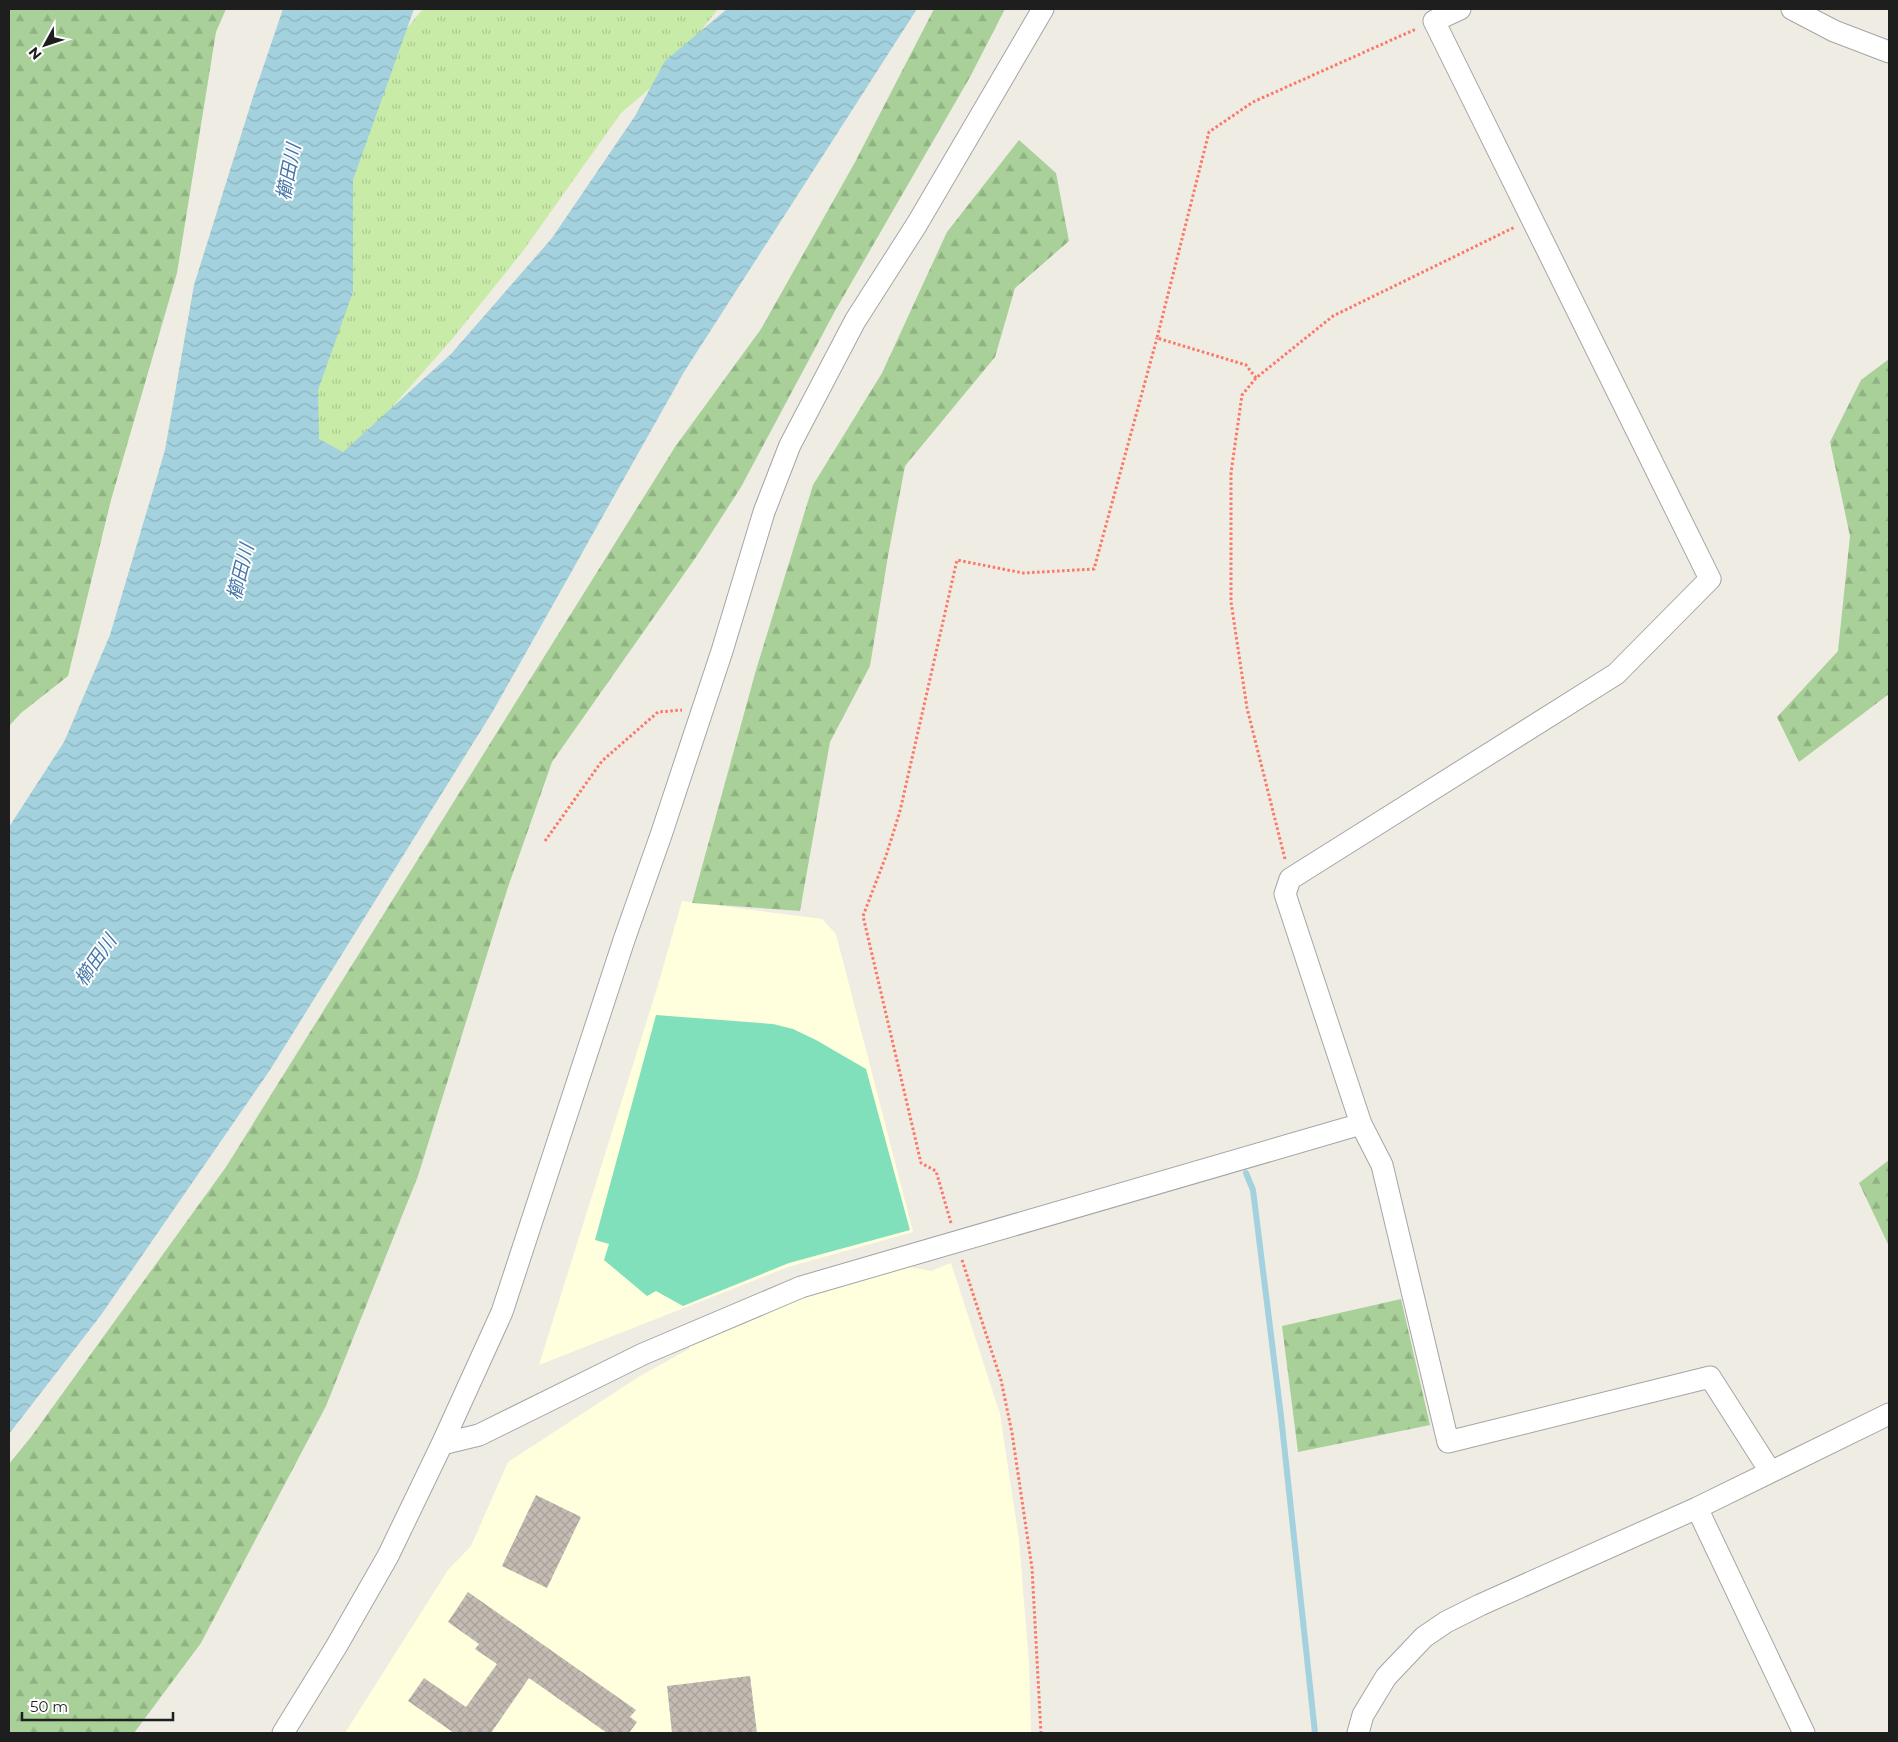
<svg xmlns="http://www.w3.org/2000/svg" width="1898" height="1742" font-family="Montserrat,'Noto Sans JP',sans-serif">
<defs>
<pattern id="grass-tufts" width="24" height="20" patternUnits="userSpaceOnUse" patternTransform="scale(1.25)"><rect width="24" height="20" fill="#c9eba8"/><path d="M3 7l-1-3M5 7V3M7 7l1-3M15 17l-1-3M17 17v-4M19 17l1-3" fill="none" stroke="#acc990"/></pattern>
<pattern id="forest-firs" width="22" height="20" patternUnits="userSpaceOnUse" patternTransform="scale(1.25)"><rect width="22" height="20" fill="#a8d098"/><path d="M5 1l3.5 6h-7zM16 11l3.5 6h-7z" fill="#90b283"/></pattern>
<pattern id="water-waves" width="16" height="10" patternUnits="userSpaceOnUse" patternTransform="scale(1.25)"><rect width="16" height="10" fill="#a3d1de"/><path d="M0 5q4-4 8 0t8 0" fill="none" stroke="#8cb3be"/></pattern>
<pattern id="building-cross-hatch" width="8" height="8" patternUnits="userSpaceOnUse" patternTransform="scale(1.25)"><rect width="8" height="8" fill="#c4bbb3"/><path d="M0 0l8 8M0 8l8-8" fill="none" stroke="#a8a09a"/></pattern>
</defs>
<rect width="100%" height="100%" fill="#efece4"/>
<path fill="#ffd" d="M 682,901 L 822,919 L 836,934 L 913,1232 L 788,1267 L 539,1365 L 658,985 Z
M 951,1263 L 1000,1414 L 1019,1540 L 1029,1663 L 1031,1733 L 345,1733 L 448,1570 L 471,1546 L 508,1462 L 640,1376 L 689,1349 L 692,1342 L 797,1299 L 910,1267 L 931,1271 Z"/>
<path fill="url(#grass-tufts)" d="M 423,9 L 718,9 L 667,74 L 621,113 L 523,251 L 453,338 L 329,479 L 273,399 L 390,48 Z"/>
<path fill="url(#forest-firs)" d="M 9,9 L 226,9 L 216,32 L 177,273 L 111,500 L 68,676 L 21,713 L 9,726 Z
M 934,9 L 1005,9 L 970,77 L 835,311 L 741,487 L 696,557 L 552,762 L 508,887 L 418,1176 L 326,1406 L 201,1643 L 134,1733 L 9,1733 L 9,1464 L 31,1437 L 226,1167 L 675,447 L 761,329 L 854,164 Z
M 1019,140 L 1056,173 L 1069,241 L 1015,288 L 995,357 L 905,466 L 888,556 L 870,666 L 830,742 L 800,911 L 692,903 L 756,670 L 813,485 L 882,373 L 947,232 Z
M 1889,359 L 1889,694 L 1799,762 L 1777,717 L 1838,651 L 1850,536 L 1830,442 L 1861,380 Z
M 1889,1160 L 1889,1246 L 1859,1183 Z
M 1401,1299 L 1430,1425 L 1298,1452 L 1282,1326 Z"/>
<path fill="#80e0bb" d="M 656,1015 L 773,1024 L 793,1029 L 816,1040 L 866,1069 L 910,1230 L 789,1263 L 683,1306 L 656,1291 L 647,1296 L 604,1260 L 609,1244 L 595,1240 Z"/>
<path fill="url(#water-waves)" d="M 283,9 L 414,9 L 353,180 L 353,292 L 318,390 L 319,439 L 343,452 L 451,354 L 552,238 L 635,116 L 665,61 L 727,9 L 917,9 L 684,372 L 493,711 L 270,1070 L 101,1315 L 9,1434 L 9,827 L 64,742 L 110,635 L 165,450 L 194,285 L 253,97 Z"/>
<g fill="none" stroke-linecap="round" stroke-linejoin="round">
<path stroke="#a3d1de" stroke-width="6" d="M 1246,1173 L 1253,1190 L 1281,1416 L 1315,1733"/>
</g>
<path fill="url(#building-cross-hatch)" d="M 536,1495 L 581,1517 L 547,1588 L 502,1566 Z
M 468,1592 L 636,1710 L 630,1717 L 637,1722 L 629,1733 L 607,1733 L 529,1678 L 491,1733 L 454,1733 L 408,1701 L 424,1678 L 466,1707 L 497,1664 L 475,1649 L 479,1644 L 448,1622 Z
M 750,1676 L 757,1733 L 672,1733 L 667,1686 Z"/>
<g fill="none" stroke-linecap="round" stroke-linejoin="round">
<defs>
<path id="minor" d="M 1460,9 L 1434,21 L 1710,579 L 1616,674 L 1290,879 L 1285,894 L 1361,1124 L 1382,1165 L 1448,1442 L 1710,1377 L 1770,1471
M 1792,9 L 1834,31 L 1889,52
M 442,1444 L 479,1435 L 643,1354 L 801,1287 L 1361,1124
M 1697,1508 L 1804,1733
M 283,1733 L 336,1647 L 388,1556 L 442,1444 L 502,1312 L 624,940 L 661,835 L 722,651 L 764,512 L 790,445 L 855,321 L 917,224 L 1043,9
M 1358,1733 L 1363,1715 L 1386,1677 L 1424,1637 L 1446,1622 L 1480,1605 L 1697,1508 L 1889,1414"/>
</defs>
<use href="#minor" stroke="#a5a5a5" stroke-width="23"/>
<path stroke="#fd7767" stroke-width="3" stroke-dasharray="2.5 2.5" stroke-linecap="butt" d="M 1256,378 L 1246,365 L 1157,338 L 1209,132 L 1253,102 L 1416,29
M 545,841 L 602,761 L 658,712 L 682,710
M 1285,859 L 1247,708 L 1231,602 L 1231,473 L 1242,395 L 1256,378 L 1333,316 L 1515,227
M 951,1223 L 936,1171 L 921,1163 L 863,916 L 886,856 L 900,811 L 957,560 L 1023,573 L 1094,569 L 1157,338
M 962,1260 L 1001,1380 L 1012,1433 L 1032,1568 L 1041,1733"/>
<use href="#minor" stroke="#fff" stroke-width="21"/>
</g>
<g text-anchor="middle" stroke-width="4" stroke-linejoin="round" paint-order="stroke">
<g font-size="19" font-style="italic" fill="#4577a8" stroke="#fff">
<text transform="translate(288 172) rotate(-79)" y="7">櫛田川</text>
<text transform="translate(240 572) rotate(-76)" y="7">櫛田川</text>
<text transform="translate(95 960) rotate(-55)" y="7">櫛田川</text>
</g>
</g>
<rect width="1898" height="1742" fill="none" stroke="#1e1e1e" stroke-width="20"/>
<g transform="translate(45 45) rotate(230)" stroke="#ffffff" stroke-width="4" paint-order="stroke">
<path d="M0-4L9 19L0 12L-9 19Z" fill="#1e1e1e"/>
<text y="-8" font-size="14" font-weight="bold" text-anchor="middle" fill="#1e1e1e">N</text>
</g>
<path d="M22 1712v8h151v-8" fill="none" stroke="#1e1e1e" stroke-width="2.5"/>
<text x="30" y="1712" font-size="15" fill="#1e1e1e" stroke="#ffffff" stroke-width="4" paint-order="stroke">50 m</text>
</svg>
